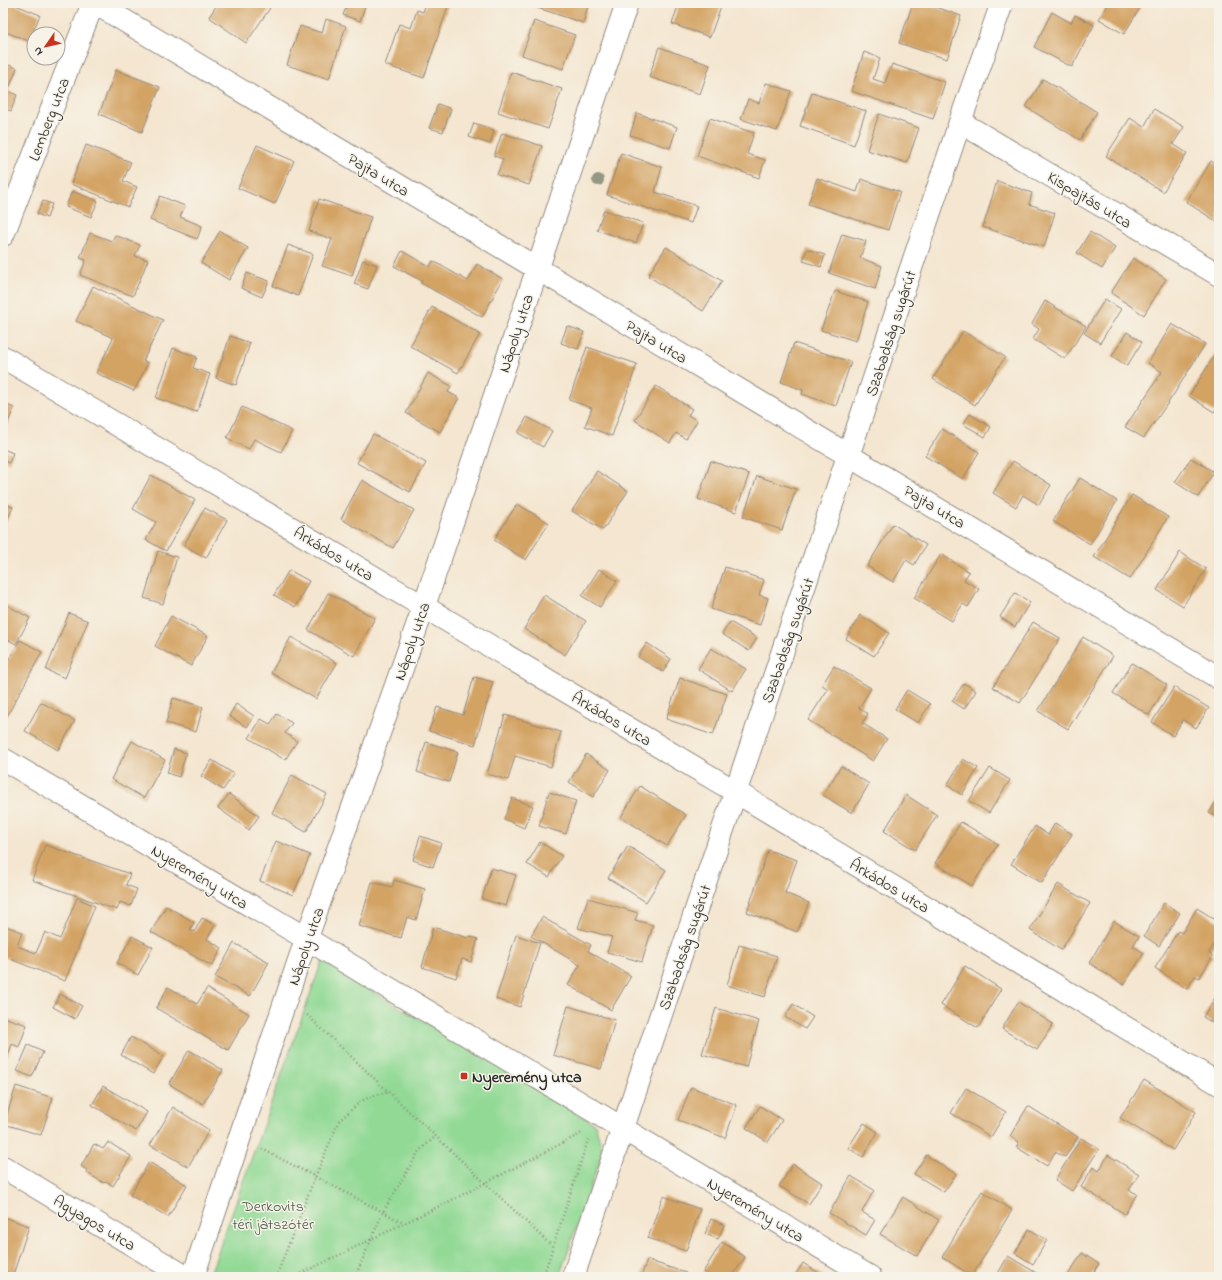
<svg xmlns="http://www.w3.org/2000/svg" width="1222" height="1280" font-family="'Indie Flower',sans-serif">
<rect width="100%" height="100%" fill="#f7f3e8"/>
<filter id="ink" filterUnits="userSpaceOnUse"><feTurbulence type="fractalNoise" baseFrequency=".025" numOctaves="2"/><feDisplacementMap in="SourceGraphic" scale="8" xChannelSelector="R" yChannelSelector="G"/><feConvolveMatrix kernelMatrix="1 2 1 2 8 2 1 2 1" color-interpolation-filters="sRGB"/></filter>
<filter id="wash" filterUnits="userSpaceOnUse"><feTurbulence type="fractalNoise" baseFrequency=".012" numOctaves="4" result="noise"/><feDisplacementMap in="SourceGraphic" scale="16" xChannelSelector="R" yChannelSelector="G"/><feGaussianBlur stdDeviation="0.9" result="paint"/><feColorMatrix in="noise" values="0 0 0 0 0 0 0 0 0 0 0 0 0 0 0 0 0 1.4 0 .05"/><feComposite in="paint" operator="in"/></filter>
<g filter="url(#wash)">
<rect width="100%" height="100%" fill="#f4e6d0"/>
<path fill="#91d994" stroke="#5e8260" d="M 322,961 L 595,1124 L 603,1151 L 559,1277 L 209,1277 Z"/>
<g id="blocks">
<path fill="#d3a364" d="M 3,3 L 11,3 L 40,15 L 29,41 L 3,31 Z
M 218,3 L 262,3 L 270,8 L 246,43 L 209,17 Z
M 348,3 L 366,3 L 360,21 L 343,15 Z
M 426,3 L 449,3 L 424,78 L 385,65 L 399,24 L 411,28 L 417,10 L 423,12 Z
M 533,3 L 589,3 L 583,23 L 532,6 Z
M 679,3 L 722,3 L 710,37 L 672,24 Z
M 913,3 L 924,3 L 961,16 L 947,59 L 899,43 Z
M 1109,3 L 1143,3 L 1124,34 L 1099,19 Z
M 1052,12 L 1071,23 L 1075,15 L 1094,25 L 1072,67 L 1034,47 Z
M 326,19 L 346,26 L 329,79 L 287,65 L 300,26 L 322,33 Z
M 534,21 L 575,35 L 563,69 L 522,55 Z
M 659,47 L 710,65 L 700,94 L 649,77 Z
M 864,52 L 880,58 L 873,79 L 885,83 L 892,64 L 945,82 L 933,119 L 851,91 Z
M 3,63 L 17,68 L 8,91 L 17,95 L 11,111 L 3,108 Z
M 116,70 L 160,87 L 142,132 L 99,114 Z
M 511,72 L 562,89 L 548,129 L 498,112 Z
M 1043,79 L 1097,112 L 1080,140 L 1026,107 Z
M 766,83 L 791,91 L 777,131 L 741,119 L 748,99 L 759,103 Z
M 812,93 L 866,111 L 854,145 L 800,126 Z
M 438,104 L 451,109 L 443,132 L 429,128 Z
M 1154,109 L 1184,127 L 1173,144 L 1187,153 L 1163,192 L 1106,156 L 1130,118 L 1144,127 Z
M 637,113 L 677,127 L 670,148 L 630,135 Z
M 879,114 L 919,128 L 907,163 L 867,150 Z
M 710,118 L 754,133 L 747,154 L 765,160 L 759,178 L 697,156 Z
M 474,123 L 494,130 L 490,144 L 469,137 Z
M 502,133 L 542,146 L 529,185 L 497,175 L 503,159 L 494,156 Z
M 86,145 L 131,162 L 123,181 L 137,187 L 128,207 L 71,184 Z
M 257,145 L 294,161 L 275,204 L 238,188 Z
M 621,153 L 662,167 L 655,192 L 697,206 L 691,223 L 607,195 Z
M 1211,161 L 1219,166 L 1219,223 L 1186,202 Z
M 817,178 L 857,192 L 861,179 L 900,192 L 888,230 L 808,204 Z
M 997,181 L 1032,193 L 1029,204 L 1055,213 L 1044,247 L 983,227 Z
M 72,191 L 98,201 L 91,217 L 66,207 Z
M 160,196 L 185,206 L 180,217 L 202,226 L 197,239 L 150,220 Z
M 319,199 L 371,217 L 352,276 L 322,266 L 332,239 L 309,231 Z
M 43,201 L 52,204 L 47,218 L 37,214 Z
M 604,210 L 643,223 L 636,243 L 597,230 Z
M 220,231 L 248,248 L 229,280 L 201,263 Z
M 1090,232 L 1115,248 L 1102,269 L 1077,253 Z
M 90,233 L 112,241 L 115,235 L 140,245 L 135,256 L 148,260 L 133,296 L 80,275 L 86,260 L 80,258 Z
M 842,234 L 866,241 L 860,258 L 882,266 L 875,289 L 829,273 Z
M 288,245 L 313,254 L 298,296 L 273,286 Z
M 666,247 L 722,281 L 703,311 L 648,276 Z
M 807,249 L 825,255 L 821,267 L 803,261 Z
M 402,251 L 430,267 L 433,261 L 468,281 L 477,264 L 503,279 L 482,317 L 421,283 L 422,281 L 394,266 Z
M 1133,258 L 1166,279 L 1144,315 L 1111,293 Z
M 363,260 L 377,265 L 368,289 L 354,284 Z
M 247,273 L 269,281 L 262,297 L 241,288 Z
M 93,286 L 163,320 L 143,361 L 148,363 L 134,391 L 96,373 L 113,338 L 76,321 Z
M 835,291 L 868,302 L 856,341 L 821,330 Z
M 1105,299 L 1121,309 L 1100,343 L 1084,333 Z
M 1045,301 L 1086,326 L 1065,359 L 1033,339 L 1039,329 L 1032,324 Z
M 432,307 L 480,334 L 458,373 L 410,346 Z
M 1172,324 L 1205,344 L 1174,394 L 1144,438 L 1125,427 L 1162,372 L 1148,363 Z
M 567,326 L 584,332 L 578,349 L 561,343 Z
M 963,331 L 1005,357 L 975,405 L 933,379 Z
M 1127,332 L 1142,342 L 1127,366 L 1112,356 Z
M 230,336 L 250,343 L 236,385 L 216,378 Z
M 794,343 L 851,362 L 836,406 L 802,394 L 803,390 L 781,382 Z
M 587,347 L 637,364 L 612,436 L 585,426 L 592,408 L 569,400 Z
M 173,348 L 197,357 L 193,368 L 210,374 L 197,412 L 156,398 Z
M 1219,348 L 1219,405 L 1214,412 L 1189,396 Z
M 428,373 L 451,386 L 448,392 L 459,398 L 440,432 L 406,413 Z
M 656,386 L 692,409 L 688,415 L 697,421 L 686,439 L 676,433 L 670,443 L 635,420 Z
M 3,403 L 14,408 L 3,435 Z
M 242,407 L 292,431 L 281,452 L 254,439 L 249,449 L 227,438 Z
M 970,414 L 991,427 L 985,437 L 963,424 Z
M 527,417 L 552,431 L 543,447 L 518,433 Z
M 942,429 L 979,452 L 963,479 L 925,456 Z
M 373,434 L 426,463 L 410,492 L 357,463 Z
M 3,449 L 13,453 L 9,463 L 3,460 Z
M 1191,458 L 1214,472 L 1198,497 L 1175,482 Z
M 711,461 L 749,474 L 736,512 L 698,499 Z
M 1013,461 L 1051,485 L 1039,505 L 1023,495 L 1016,507 L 993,493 Z
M 597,471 L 628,491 L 603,530 L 572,511 Z
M 151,475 L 195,500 L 166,551 L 146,540 L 156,522 L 133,509 Z
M 757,476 L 796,489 L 782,530 L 743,517 Z
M 1080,478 L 1117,501 L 1090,544 L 1053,521 Z
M 362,480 L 414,510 L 393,548 L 341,519 Z
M 1132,495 L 1168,517 L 1130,579 L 1094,557 Z
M 3,503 L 13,507 L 3,530 Z
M 517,504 L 549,523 L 526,560 L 494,540 Z
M 205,508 L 227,520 L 206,558 L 184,545 Z
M 893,524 L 926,545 L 914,565 L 906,560 L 893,582 L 867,566 Z
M 158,551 L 177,557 L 163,604 L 144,598 Z
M 1180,552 L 1206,569 L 1183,606 L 1157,590 Z
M 941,554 L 969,572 L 964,580 L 979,589 L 968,607 L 963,604 L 952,621 L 914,598 Z
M 725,567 L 764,580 L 759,595 L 768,598 L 760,625 L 711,609 Z
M 599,569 L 617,581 L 600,607 L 582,596 Z
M 289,570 L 309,581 L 295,607 L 274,595 Z
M 328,593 L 375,618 L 354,656 L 308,630 Z
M 1015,593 L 1030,602 L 1015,627 L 1000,617 Z
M 544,595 L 586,621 L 565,655 L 524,629 Z
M 3,603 L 30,618 L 16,644 L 3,637 Z
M 69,613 L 88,621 L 65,678 L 46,670 Z
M 860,615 L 889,633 L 874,656 L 846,639 Z
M 171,616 L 208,636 L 191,666 L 155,646 Z
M 730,622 L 757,638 L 749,651 L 722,634 Z
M 1033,622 L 1060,638 L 1020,703 L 993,687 Z
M 291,637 L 337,663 L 316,699 L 271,673 Z
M 1083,637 L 1113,656 L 1068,729 L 1038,711 Z
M 20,640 L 42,652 L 6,718 L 3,716 L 3,669 Z
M 647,643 L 671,659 L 663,672 L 638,657 Z
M 711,648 L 746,669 L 732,691 L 698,669 Z
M 1132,663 L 1167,685 L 1149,715 L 1113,693 Z
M 834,666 L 871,688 L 859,708 L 868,714 L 862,723 L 887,739 L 873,761 L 808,720 L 828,689 L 822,685 Z
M 474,677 L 493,682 L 475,745 L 429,731 L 437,707 L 463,715 Z
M 680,678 L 727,694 L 713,735 L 666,719 Z
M 964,683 L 976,691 L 964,709 L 952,701 Z
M 1174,687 L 1209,708 L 1196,728 L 1183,720 L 1173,736 L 1152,722 Z
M 907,690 L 930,704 L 918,723 L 895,709 Z
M 173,698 L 203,707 L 196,732 L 166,723 Z
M 41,702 L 75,721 L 58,750 L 25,731 Z
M 236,704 L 254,716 L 247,727 L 229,716 Z
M 277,714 L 292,723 L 285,733 L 297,741 L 285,760 L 249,738 L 261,719 L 270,724 Z
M 505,715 L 561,732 L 551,767 L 515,756 L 508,780 L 487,774 Z
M 132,741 L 165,760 L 144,798 L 111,779 Z
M 426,742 L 458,752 L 449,782 L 417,772 Z
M 174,749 L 186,753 L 179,777 L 167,773 Z
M 586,754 L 610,770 L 593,797 L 569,782 Z
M 963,759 L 978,768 L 962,795 L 947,785 Z
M 212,760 L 234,774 L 223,790 L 201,776 Z
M 841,766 L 869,784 L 852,813 L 823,795 Z
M 990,768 L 1010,780 L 989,813 L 969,801 Z
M 292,775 L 327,794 L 306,832 L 272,813 Z
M 640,786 L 686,815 L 667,846 L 621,817 Z
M 549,792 L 576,801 L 566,834 L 539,826 Z
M 229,794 L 259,816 L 249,830 L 218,808 Z
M 906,795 L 937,815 L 915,850 L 884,831 Z
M 1219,797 L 1219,819 L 1209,813 Z
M 512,798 L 533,806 L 524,828 L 504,819 Z
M 961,822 L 998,844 L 972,886 L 935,863 Z
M 1055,823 L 1072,834 L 1042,883 L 1011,864 L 1035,826 L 1048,835 Z
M 420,836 L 441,843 L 433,867 L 413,860 Z
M 276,841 L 310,855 L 293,895 L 260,881 Z
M 540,842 L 562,856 L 549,877 L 527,864 Z
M 45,845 L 130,874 L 126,885 L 137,889 L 131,906 L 120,902 L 117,910 L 32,880 Z
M 628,846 L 666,870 L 646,902 L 608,878 Z
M 768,850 L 797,860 L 785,893 L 809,903 L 797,932 L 747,912 Z
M 491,868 L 516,875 L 506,906 L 482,899 Z
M 394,880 L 425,889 L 416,920 L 407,917 L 401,938 L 359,926 L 372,882 L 392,887 Z
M 1058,884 L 1090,903 L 1061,950 L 1030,930 Z
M 77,898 L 95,906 L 65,981 L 3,956 L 3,925 L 22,932 L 17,946 L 36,953 L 45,932 L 60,939 Z
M 588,898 L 638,913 L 635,920 L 653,925 L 642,962 L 607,952 L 612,937 L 578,928 Z
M 1164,903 L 1180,913 L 1159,946 L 1144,936 Z
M 166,906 L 194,922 L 190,930 L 194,932 L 202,918 L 215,925 L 207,939 L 222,948 L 212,966 L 151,932 Z
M 1197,908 L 1219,922 L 1219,937 L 1209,953 L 1213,956 L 1199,978 L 1195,976 L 1187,989 L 1155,968 L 1178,931 L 1182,933 Z
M 542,917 L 591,945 L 588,951 L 631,976 L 611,1010 L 568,985 L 580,965 L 531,936 Z
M 1114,921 L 1139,936 L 1133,946 L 1144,953 L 1124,985 L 1089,963 Z
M 433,927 L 468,938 L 469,936 L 478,939 L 471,962 L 462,959 L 456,978 L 422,967 Z
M 516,935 L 540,943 L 520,1007 L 496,999 Z
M 132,936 L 153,947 L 138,975 L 117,963 Z
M 234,943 L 269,962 L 250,996 L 215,977 Z
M 739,945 L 777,956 L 765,997 L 727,985 Z
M 965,966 L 1001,989 L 978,1028 L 941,1005 Z
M 168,987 L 197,1004 L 207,988 L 249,1014 L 228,1050 L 156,1008 Z
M 1219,991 L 1219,1027 L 1203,1017 Z
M 60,994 L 82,1006 L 75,1019 L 53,1007 Z
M 1018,1002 L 1053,1024 L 1037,1050 L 1002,1029 Z
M 793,1004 L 813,1017 L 805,1029 L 785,1017 Z
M 568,1006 L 615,1020 L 601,1069 L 553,1055 Z
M 716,1008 L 759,1021 L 746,1067 L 702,1054 Z
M 3,1017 L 27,1025 L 19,1047 L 12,1044 L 8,1056 L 3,1055 Z
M 131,1037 L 164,1056 L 153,1074 L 121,1055 Z
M 28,1045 L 43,1052 L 32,1077 L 17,1071 Z
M 189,1050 L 223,1070 L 203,1104 L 169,1084 Z
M 1144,1080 L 1196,1112 L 1173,1150 L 1120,1118 Z
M 16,1086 L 53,1098 L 41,1135 L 4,1124 Z
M 103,1086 L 147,1112 L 136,1131 L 92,1105 Z
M 691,1087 L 737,1105 L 725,1138 L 678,1120 Z
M 966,1088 L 1006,1112 L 991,1137 L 951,1113 Z
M 760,1106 L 782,1120 L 768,1142 L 746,1128 Z
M 1028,1106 L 1078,1137 L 1065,1157 L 1055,1152 L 1047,1166 L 1016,1147 L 1019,1142 L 1010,1136 Z
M 173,1107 L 209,1130 L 188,1167 L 150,1145 Z
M 864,1123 L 878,1132 L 863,1157 L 848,1148 Z
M 1081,1138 L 1099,1149 L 1072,1191 L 1055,1180 Z
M 108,1142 L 131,1156 L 113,1186 L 106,1181 L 104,1183 L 87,1173 L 88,1171 L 81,1166 L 94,1144 L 103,1149 Z
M 926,1155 L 956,1174 L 944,1192 L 914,1174 Z
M 1108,1155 L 1139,1174 L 1129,1190 L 1137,1194 L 1125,1214 L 1081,1187 L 1093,1167 L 1099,1171 Z
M 149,1162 L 187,1185 L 168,1217 L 130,1195 Z
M 793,1164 L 822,1183 L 809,1204 L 779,1186 Z
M 851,1176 L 874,1190 L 862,1212 L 875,1220 L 866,1235 L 829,1213 Z
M 982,1191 L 1012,1210 L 972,1276 L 942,1257 Z
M 663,1196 L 700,1209 L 686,1251 L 648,1238 Z
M 903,1197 L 939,1220 L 917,1256 L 880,1234 Z
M 3,1217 L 29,1226 L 13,1275 L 3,1271 Z
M 711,1219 L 724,1225 L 718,1239 L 705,1234 Z
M 1029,1229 L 1047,1240 L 1033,1264 L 1015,1253 Z
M 722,1242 L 745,1257 L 732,1277 L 711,1277 L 703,1272 Z
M 1082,1253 L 1099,1264 L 1091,1277 L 1067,1277 Z
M 1008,1256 L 1043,1277 L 996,1277 Z
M 647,1260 L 686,1273 L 685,1277 L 641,1277 Z
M 803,1263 L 825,1277 L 794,1277 Z"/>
</g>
</g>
<g filter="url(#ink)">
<use href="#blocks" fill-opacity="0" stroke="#90887e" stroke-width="1"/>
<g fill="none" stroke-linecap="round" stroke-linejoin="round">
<defs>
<path id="minor" d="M 95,3 C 469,229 845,452 1219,678
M 960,122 L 1219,275
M 3,235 L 93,3
M 3,357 L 736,792 L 1219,1084
M 3,759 L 307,939 L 870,1277
M 3,1167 L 186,1277
M 193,1277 L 298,963 L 424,606 L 627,3
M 573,1277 L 960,122 L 1002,3"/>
</defs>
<use href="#minor" stroke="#90887e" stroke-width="24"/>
<path stroke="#90887e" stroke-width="2.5" stroke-dasharray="1 3" stroke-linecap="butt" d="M 307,1015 L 553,1247
M 262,1149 L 404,1223
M 276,1277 L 315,1177 L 339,1121 L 361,1101 L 375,1095 L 389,1092
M 294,1277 L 456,1198 L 582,1133
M 355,1277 L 383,1212 L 419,1151 L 436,1136
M 543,1277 L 589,1137"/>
<use href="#minor" stroke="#fff" stroke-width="22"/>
</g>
<circle fill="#939784" cx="598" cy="180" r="6"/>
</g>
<rect fill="#c8321e" stroke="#f7f3e8" stroke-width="1.5" x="460" y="1072" width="8" height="8" rx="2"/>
<g text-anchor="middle" stroke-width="3" stroke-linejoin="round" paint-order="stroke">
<g font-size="16" fill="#2b2b2b" stroke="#f7f3e8">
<text transform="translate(48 119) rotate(-69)" y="6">Lemberg utca</text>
<text transform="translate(379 174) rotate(31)" y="6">Pajta utca</text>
<text transform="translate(1090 199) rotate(31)" y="6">Kispajtás utca</text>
<text transform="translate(515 333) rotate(-72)" y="6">Nápoly utca</text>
<text transform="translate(890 333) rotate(-72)" y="6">Szabadság sugárút</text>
<text transform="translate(657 341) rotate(31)" y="6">Pajta utca</text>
<text transform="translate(935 506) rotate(31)" y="6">Pajta utca</text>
<text transform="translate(334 553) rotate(31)" y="6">Árkádos utca</text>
<text transform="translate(787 640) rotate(-71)" y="6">Szabadság sugárút</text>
<text transform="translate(411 641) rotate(-71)" y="6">Nápoly utca</text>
<text transform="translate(612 718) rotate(31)" y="6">Árkádos utca</text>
<text transform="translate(200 876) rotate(31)" y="6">Nyeremény utca</text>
<text transform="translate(890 885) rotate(31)" y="6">Árkádos utca</text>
<text transform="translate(305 946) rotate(-71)" y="6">Nápoly utca</text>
<text transform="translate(684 947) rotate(-71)" y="6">Szabadság sugárút</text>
<text transform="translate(756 1209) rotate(31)" y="6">Nyeremény utca</text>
<text transform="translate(95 1222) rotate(31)" y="6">Agyagos utca</text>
</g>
<g font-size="16" font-weight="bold" fill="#2b2b2b" stroke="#f7f3e8" text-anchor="start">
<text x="472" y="1082">Nyeremény utca</text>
</g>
<g font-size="16" fill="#445645" stroke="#f7f3e8">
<text x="273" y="1211">Derkovits<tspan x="273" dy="18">téri játszótér</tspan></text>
</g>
</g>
<rect width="1222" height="1280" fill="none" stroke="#f7f3e8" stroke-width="16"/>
<g transform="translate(46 46) rotate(236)"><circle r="19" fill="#f7f3e8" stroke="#a5a39c"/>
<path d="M0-3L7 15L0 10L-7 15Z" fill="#c8321e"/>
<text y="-6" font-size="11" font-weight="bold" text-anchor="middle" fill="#2b2b2b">N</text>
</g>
</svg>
